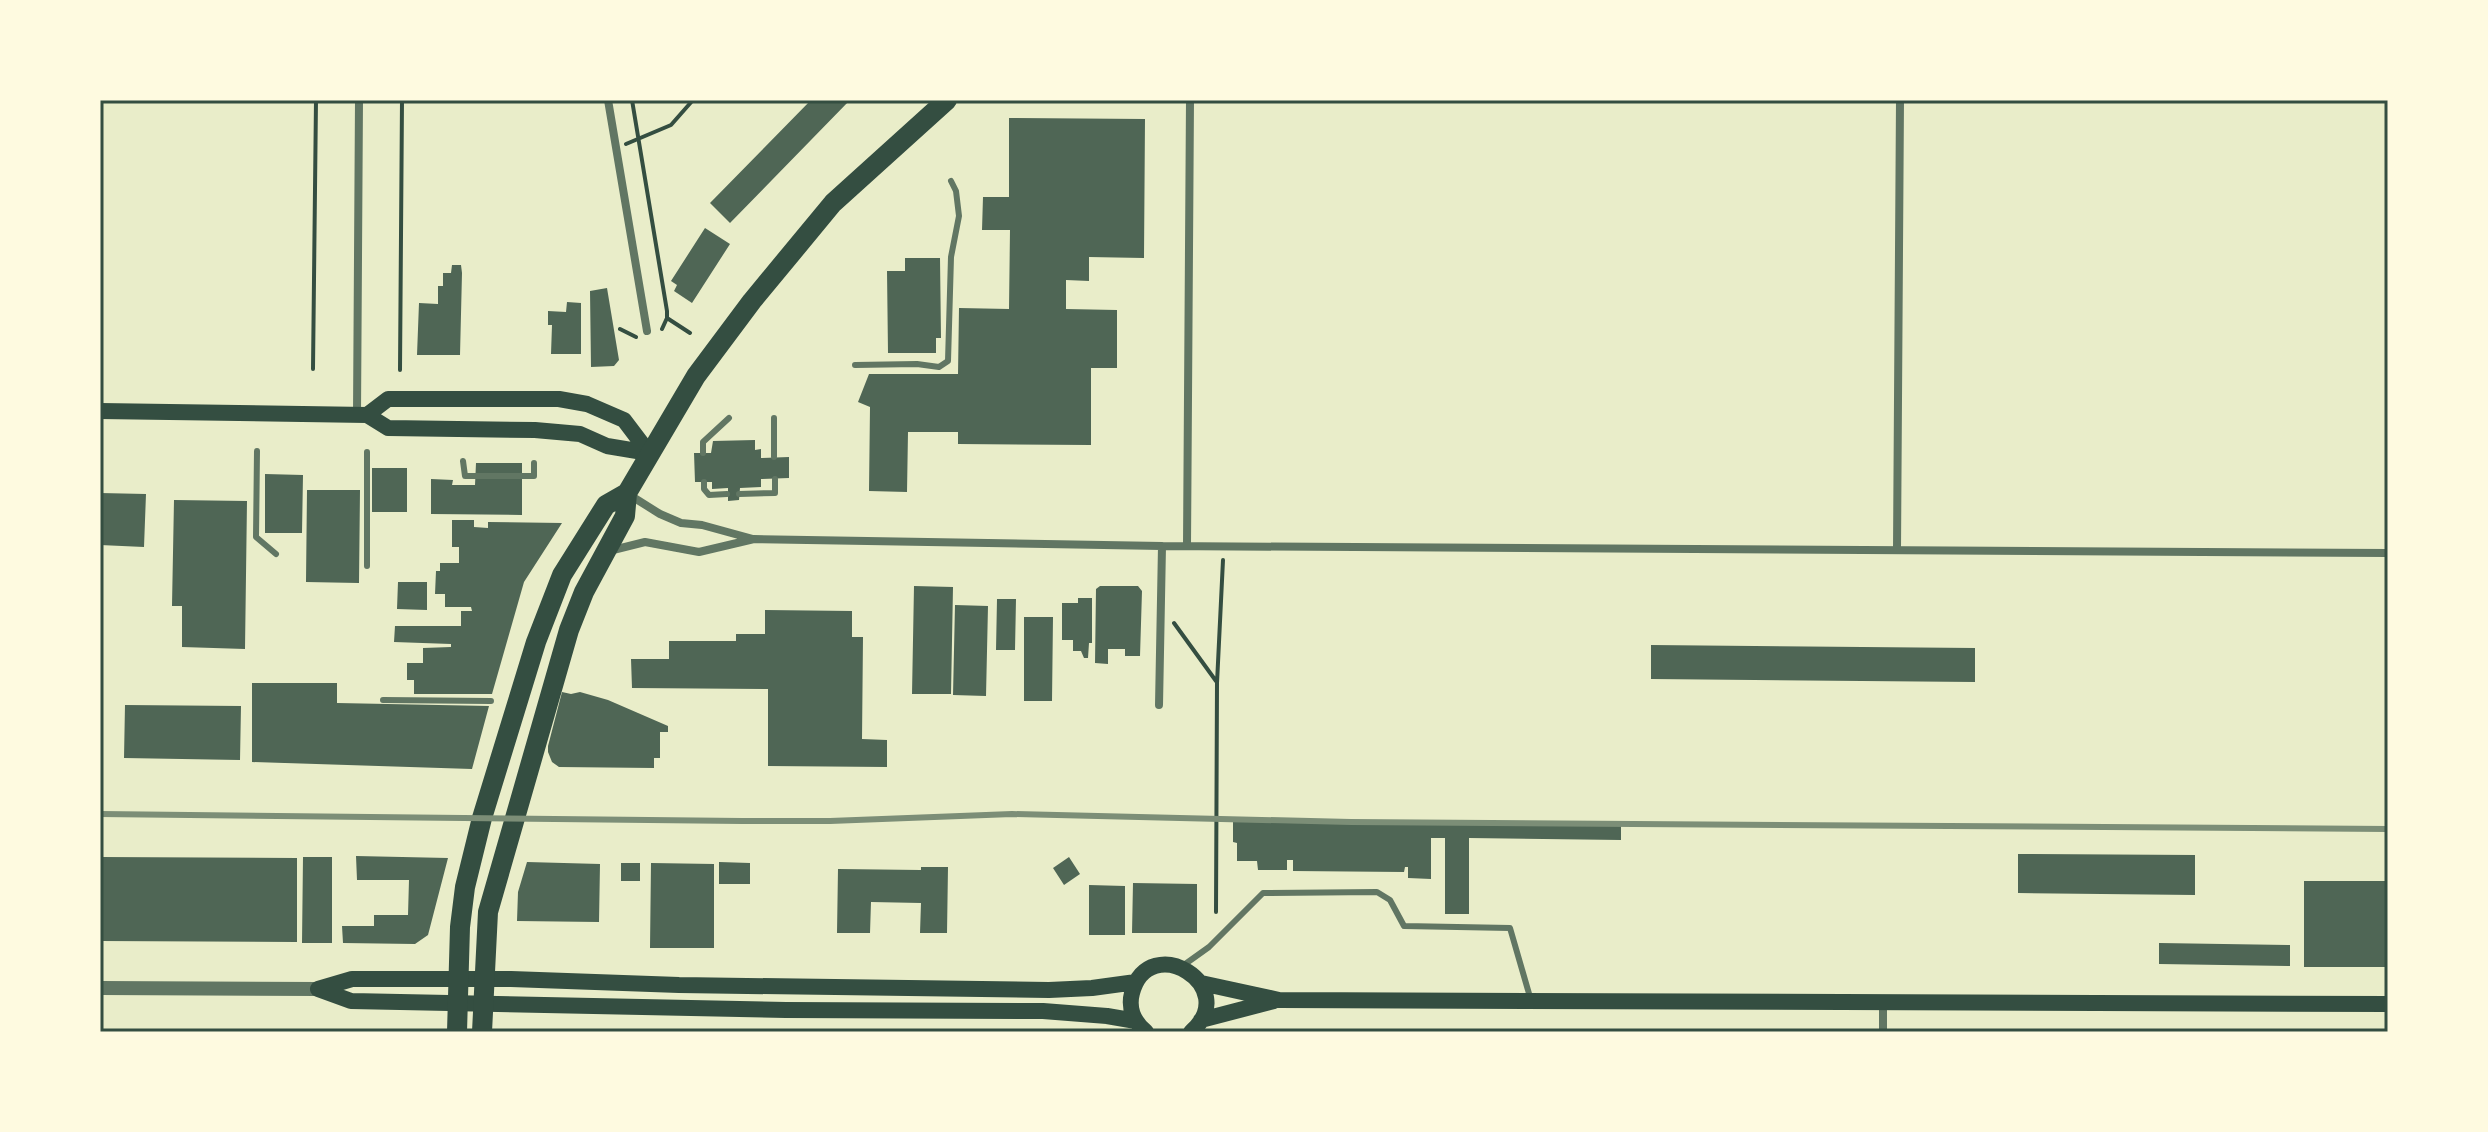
<svg xmlns="http://www.w3.org/2000/svg" width="2488" height="1132" font-family="'PT Sans Narrow',sans-serif">
<rect width="100%" height="100%" fill="#e9edc9"/>
<path fill="#4f6655" d="M 811,100 L 850,100 L 730,223 L 710,203 Z
M 1009,118 L 1145,119 L 1144,258 L 1089,257 L 1089,281 L 1066,280 L 1066,309 L 1117,310 L 1117,368 L 1091,368 L 1091,445 L 958,444 L 958,432 L 908,432 L 907,492 L 869,491 L 870,407 L 858,402 L 869,374 L 958,374 L 959,308 L 1009,309 L 1010,230 L 982,230 L 983,197 L 1009,197 Z
M 705,228 L 730,244 L 692,303 L 674,291 L 677,285 L 671,281 Z
M 905,258 L 940,258 L 941,338 L 936,338 L 936,353 L 888,353 L 887,271 L 905,271 Z
M 452,265 L 461,265 L 462,273 L 460,355 L 417,355 L 419,303 L 438,304 L 438,286 L 443,286 L 443,273 L 451,273 Z
M 607,288 L 619,360 L 614,366 L 591,367 L 590,291 Z
M 567,302 L 581,303 L 581,354 L 551,354 L 552,325 L 548,325 L 548,311 L 566,312 Z
M 755,440 L 755,450 L 761,449 L 761,458 L 789,457 L 789,478 L 761,479 L 761,487 L 740,488 L 739,500 L 728,501 L 728,488 L 712,489 L 712,482 L 695,482 L 694,453 L 711,453 L 713,441 Z
M 476,463 L 522,463 L 522,515 L 431,514 L 431,479 L 453,480 L 452,485 L 475,485 Z
M 372,468 L 407,468 L 407,512 L 372,512 Z
M 265,474 L 303,475 L 302,533 L 265,533 Z
M 307,490 L 360,490 L 359,583 L 306,582 Z
M 100,493 L 146,494 L 144,547 L 100,545 Z
M 174,500 L 247,501 L 245,649 L 182,647 L 182,606 L 172,606 Z
M 452,520 L 474,520 L 474,527 L 488,528 L 488,522 L 562,523 L 524,582 L 492,694 L 414,694 L 414,680 L 407,680 L 407,663 L 423,663 L 423,648 L 451,647 L 451,644 L 394,642 L 395,626 L 461,626 L 461,611 L 472,611 L 471,607 L 445,607 L 445,594 L 435,594 L 436,571 L 440,571 L 440,563 L 459,563 L 459,547 L 452,547 Z
M 398,582 L 427,582 L 427,610 L 397,609 Z
M 914,586 L 953,587 L 951,694 L 912,694 Z
M 1100,586 L 1138,586 L 1142,591 L 1140,656 L 1125,656 L 1125,649 L 1108,649 L 1108,664 L 1095,663 L 1096,589 Z
M 1078,598 L 1092,598 L 1092,643 L 1089,643 L 1088,658 L 1084,658 L 1081,651 L 1073,651 L 1073,640 L 1062,640 L 1062,603 L 1078,603 Z
M 997,599 L 1016,599 L 1015,650 L 996,650 Z
M 955,605 L 988,606 L 986,696 L 953,695 Z
M 765,610 L 852,611 L 852,637 L 863,637 L 862,739 L 887,740 L 887,767 L 768,766 L 768,689 L 632,688 L 631,659 L 669,659 L 669,641 L 736,641 L 736,634 L 765,634 Z
M 1024,617 L 1053,617 L 1052,701 L 1024,701 Z
M 1651,645 L 1975,648 L 1975,682 L 1651,679 Z
M 252,683 L 337,683 L 337,703 L 489,706 L 472,769 L 252,762 Z
M 562,692 L 571,694 L 580,692 L 608,700 L 668,726 L 668,732 L 660,732 L 660,758 L 654,758 L 654,768 L 559,767 L 552,762 L 548,752 L 548,746 Z
M 125,705 L 241,706 L 240,760 L 124,758 Z
M 1233,821 L 1621,825 L 1621,840 L 1469,838 L 1469,914 L 1445,914 L 1445,838 L 1431,838 L 1431,879 L 1408,878 L 1408,867 L 1405,867 L 1404,872 L 1293,871 L 1293,860 L 1287,860 L 1287,870 L 1258,870 L 1257,861 L 1237,861 L 1237,843 L 1233,842 Z
M 2018,854 L 2195,855 L 2195,895 L 2018,893 Z
M 356,856 L 448,858 L 428,935 L 415,944 L 343,943 L 342,926 L 374,926 L 374,915 L 408,915 L 409,880 L 357,880 Z
M 100,857 L 297,858 L 297,942 L 100,941 Z
M 303,857 L 332,857 L 332,943 L 302,943 Z
M 1069,857 L 1080,874 L 1064,885 L 1053,868 Z
M 527,862 L 600,864 L 599,922 L 517,921 L 518,892 Z
M 719,862 L 750,863 L 750,884 L 719,884 Z
M 621,863 L 640,863 L 640,881 L 621,881 Z
M 651,863 L 714,864 L 714,948 L 650,948 Z
M 921,867 L 948,867 L 947,933 L 920,933 L 921,903 L 871,902 L 870,933 L 837,933 L 838,869 L 921,870 Z
M 2304,881 L 2388,881 L 2388,967 L 2304,967 Z
M 1133,883 L 1197,884 L 1197,933 L 1132,933 Z
M 1089,885 L 1125,886 L 1125,935 L 1089,935 Z
M 2159,943 L 2290,945 L 2290,966 L 2159,964 Z"/>
<g fill="none" stroke-linecap="round" stroke-linejoin="round">
<path stroke="#344e41" stroke-width="4" d="M 632,100 L 667,311 L 667,318 L 662,329
M 626,144 L 671,125 L 693,100
M 667,318 L 690,333
M 620,329 L 636,337
M 313,369 L 316,100
M 400,370 L 402,100
M 1174,623 L 1216,681
M 1216,912 L 1217,683 L 1223,560"/>
<path stroke="#617663" stroke-width="6" d="M 855,365 L 917,364 L 939,367 L 948,361 L 951,257 L 959,216 L 956,191 L 951,181
M 774,418 L 774,457
M 257,451 L 256,537 L 276,554
M 367,452 L 367,566
M 703,453 L 703,442 L 729,418
M 463,461 L 465,476 L 534,476 L 534,463
M 704,482 L 704,489 L 709,495 L 727,494
M 739,494 L 775,493 L 775,479
M 383,700 L 491,701
M 1181,967 L 1209,947 L 1263,893 L 1377,892 L 1390,900 L 1404,926 L 1510,928 L 1530,997"/>
<path stroke="#617663" stroke-width="8" d="M 608,100 L 647,331
M 357,415 L 359,100
M 628,494 L 660,514 L 681,523 L 702,525 L 753,539
M 1187,546 L 1190,100
M 613,550 L 645,542 L 699,552 L 754,539 L 1162,546 L 2388,553
M 1897,550 L 1900,100
M 1159,705 L 1162,546
M 1883,1032 L 1883,1003"/>
<path stroke="#617663" stroke-width="14" d="M 100,988 L 318,989"/>
<path stroke="#344e41" stroke-width="16" d="M 100,411 L 367,415 L 388,428 L 535,430 L 580,434 L 607,446 L 649,453
M 367,415 L 388,399 L 559,399 L 587,404 L 624,420 L 649,453
M 1201,983 L 1279,1000 L 2388,1004
M 318,989 L 352,979 L 511,979 L 679,985 L 1049,990 L 1092,988 L 1136,982
M 318,989 L 351,1001 L 786,1010 L 1043,1011 L 1107,1016 L 1136,1021
M 1201,1020 L 1274,1001
M 1146,1032 C 1134,1022 1128,1008 1132,993 C 1149,929 1243,987 1191,1032"/>
<path stroke="#344e41" stroke-width="20" d="M 457,1032 L 460,927 L 465,887 L 482,818 L 536,642 L 562,575 L 606,505 L 627,493
M 482,1032 L 488,912 L 569,630 L 584,592 L 625,516 L 627,493 L 696,376 L 752,301 L 833,203 L 947,100"/>
<path stroke="#7c8e77" stroke-width="6" d="M 100,814 L 742,821 L 830,821 L 1012,814 L 1351,822 L 2388,829"/>
</g>
<rect width="2488" height="1132" fill="none" stroke="#fefae0" stroke-width="204"/>
<rect x="102" y="102" width="2284" height="928" fill="none" stroke="#344e41" stroke-width="3"/>
</svg>
